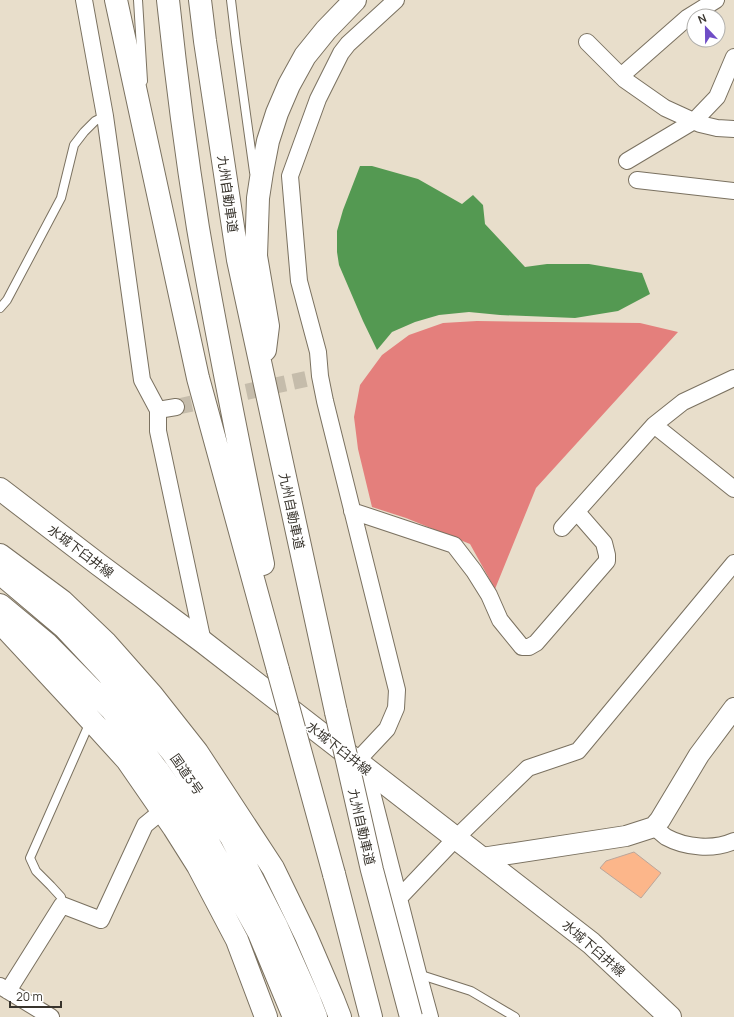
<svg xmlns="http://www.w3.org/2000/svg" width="734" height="1017" font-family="Manrope,'Noto Sans JP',sans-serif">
<rect width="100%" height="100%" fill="#e8decb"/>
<path fill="#e47f7c" d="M 477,321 L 640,323 L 678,332 L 536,488 L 495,589 L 470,544 L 406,518 L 372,507 L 358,449 L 354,417 L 360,385 L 382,355 L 409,335 L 443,323 Z"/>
<path fill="#549952" d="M 360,166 L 372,166 L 418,179 L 462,204 L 473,195 L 483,205 L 485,224 L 525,267 L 547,264 L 589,264 L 642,273 L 650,294 L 618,311 L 575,318 L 500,315 L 469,312 L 439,315 L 415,322 L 392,332 L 377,350 L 363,321 L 339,265 L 337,252 L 337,231 L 343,210 Z"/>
<path fill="#fcb68a" stroke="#baa69b" d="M 634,852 L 661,873 L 641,898 L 600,868 L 606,861 Z"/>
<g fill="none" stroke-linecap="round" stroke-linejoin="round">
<path stroke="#c5bcab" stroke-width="16" stroke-dasharray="16 8" stroke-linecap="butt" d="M 176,407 L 306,379"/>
<defs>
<path id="service" d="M 138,0 L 143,81
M 231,0 L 236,42 L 254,172
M 0,308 L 7,300 L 61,198 L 74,145 L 84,132 L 95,121 L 105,116
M 62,905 L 61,897 L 51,886 L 36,871 L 30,858 L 90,722
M 418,974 L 471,991 L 515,1017"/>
<path id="minor" d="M 84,0 L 105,116 L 142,380 L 158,410 L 158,431 L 203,642
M 587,42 L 625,80 L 665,108 L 700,124 L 717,128 L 734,129
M 621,76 L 687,18 L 716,0
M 627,161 L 694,121 L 717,97 L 734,57
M 637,180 L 734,191
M 158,410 L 176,407
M 654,425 L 734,489
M 352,511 L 454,545 L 474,571 L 489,595 L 500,620 L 522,647 L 529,647 L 536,643 L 607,561 L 607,555 L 604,543 L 577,512
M 562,528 L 654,425 L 683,402 L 734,378
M 356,762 L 387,729 L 396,708 L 397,690 L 325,401 L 320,376 L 318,352 L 299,281 L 290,176 L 318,99 L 341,53 L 348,44 L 396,0
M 366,769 L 418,973 L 430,1017
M 654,827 C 658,830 662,834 666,837 C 686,848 714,850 734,841
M 399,898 L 456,838 L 528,768 L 578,751 L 734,563
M 0,986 L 51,1017
M 8,991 L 62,905 L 101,920 L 145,825 L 162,811"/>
<path id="tertiary" d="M 482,858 L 626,836 L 654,827 L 660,820 L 699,755 L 734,708"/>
<path id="secondary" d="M 0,489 L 98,564 L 203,642 L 591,943 L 670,1017"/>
<path id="trunk" d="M 0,555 L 62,601 L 106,643 L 152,695 L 197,752 L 273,868 L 306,936 L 333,999 L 340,1017
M 0,573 L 64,627 L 107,673 L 172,752 L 231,837 L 276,925 L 309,999 L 316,1017
M 0,605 L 47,644 L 112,710 L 159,772 L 207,840 L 259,933 L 294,1017
M 0,622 L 78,706 L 127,760 L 174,828 L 198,866 L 237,940 L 266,1017"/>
<path id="motorway" d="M 116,0 L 198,378 L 278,670
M 168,0 C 176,76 186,153 198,228 C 217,340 240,452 263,564
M 200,0 L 205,41 L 238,260 L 336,712
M 265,350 L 268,326 L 256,256 L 258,198 L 262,172 L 268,141 L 277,113 L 289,85 L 305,56 L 326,30 L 355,0
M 334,874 L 371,1017"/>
</defs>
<use href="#service" stroke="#7a7160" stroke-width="10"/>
<use href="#minor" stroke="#7a7160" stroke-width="18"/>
<use href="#tertiary" stroke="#7a7160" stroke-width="22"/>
<use href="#secondary" stroke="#7a7160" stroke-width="24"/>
<use href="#trunk" stroke="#7a7160" stroke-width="24"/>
<use href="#motorway" stroke="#7a7160" stroke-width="24"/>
<use href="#service" stroke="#fff" stroke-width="8"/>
<use href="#minor" stroke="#fff" stroke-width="16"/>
<use href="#tertiary" stroke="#fff" stroke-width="20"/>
<use href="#secondary" stroke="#fff" stroke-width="22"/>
<use href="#trunk" stroke="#fff" stroke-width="22"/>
<use href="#motorway" stroke="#fff" stroke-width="22"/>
<defs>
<path id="motorway-bridge" d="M 278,670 L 334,874
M 336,712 L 372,870 L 411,1017"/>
</defs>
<use href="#motorway-bridge" stroke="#7a7160" stroke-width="24" stroke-linecap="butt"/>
<use href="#motorway-bridge" stroke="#fff" stroke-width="22"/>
</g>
<g text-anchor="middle" stroke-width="3" stroke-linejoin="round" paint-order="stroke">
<g font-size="13" fill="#38342d" stroke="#fff">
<text transform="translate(228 194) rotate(82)" y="5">九州自動車道</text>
<text transform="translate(292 511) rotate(78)" y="5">九州自動車道</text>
<text transform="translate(81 551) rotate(37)" y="5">水城下臼井線</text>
<text transform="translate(339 748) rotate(38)" y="5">水城下臼井線</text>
<text transform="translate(187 774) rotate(55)" y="5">国道3号</text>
<text transform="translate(362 827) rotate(77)" y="5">九州自動車道</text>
<text transform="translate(594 948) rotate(41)" y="5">水城下臼井線</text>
</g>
</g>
<g transform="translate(706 28) rotate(338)"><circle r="19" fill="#ffffff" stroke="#afaeab"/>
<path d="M0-3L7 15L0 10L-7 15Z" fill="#6f4dc6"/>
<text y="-6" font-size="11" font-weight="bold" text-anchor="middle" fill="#38342d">N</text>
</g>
<path d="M10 1001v6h51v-6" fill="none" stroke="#38342d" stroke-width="2"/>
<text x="16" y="1001" font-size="12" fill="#38342d" stroke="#ffffff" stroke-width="3" paint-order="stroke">20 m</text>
</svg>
